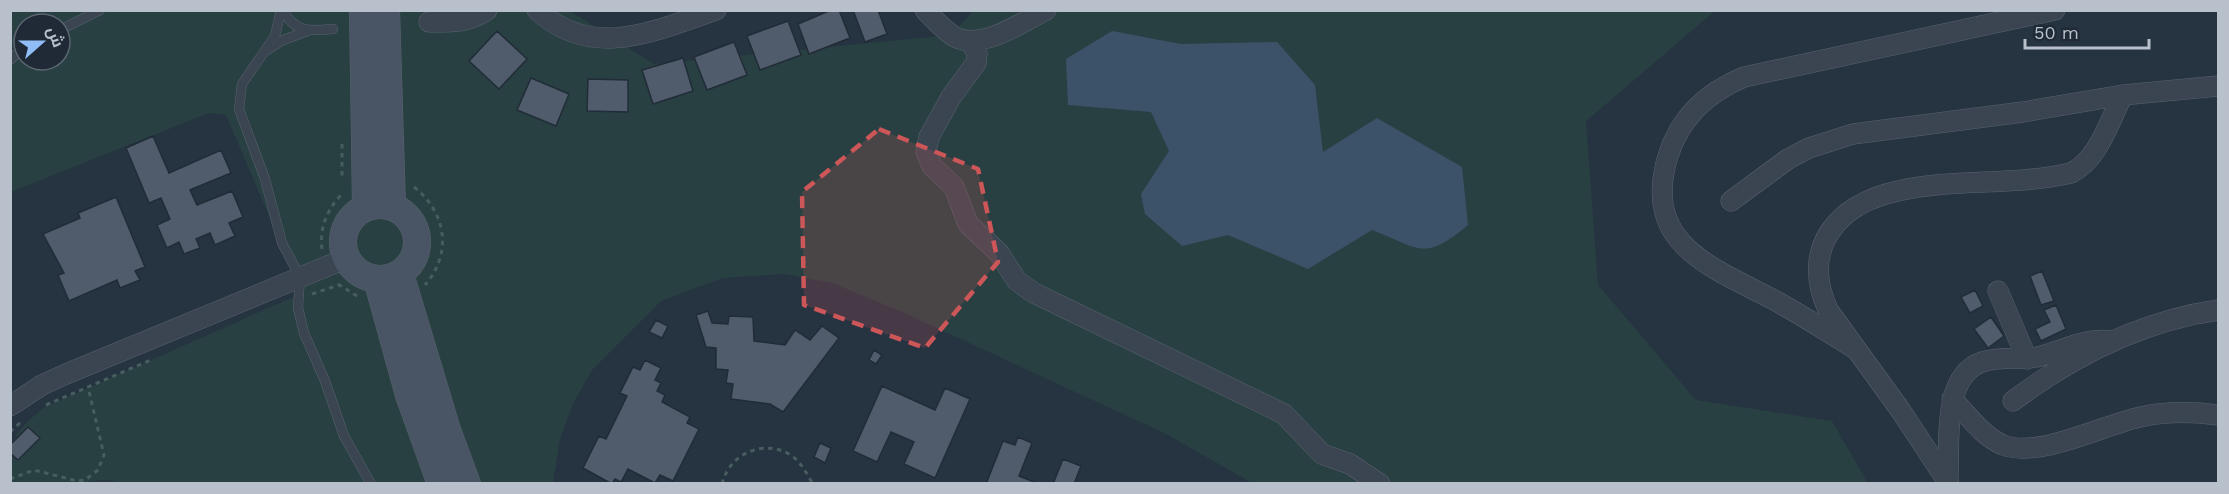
<svg xmlns="http://www.w3.org/2000/svg" width="2229" height="494" font-family="'Work Sans',Cairo,sans-serif">
<rect width="100%" height="100%" fill="#263341"/>
<path fill="#284042" fill-rule="evenodd" d="M 974,10 L 1715,11 L 1586,121 L 1598,285 L 1696,400 L 1832,421 L 1868,483 L 1252,483 L 1164,433 L 902,312 L 832,283 L 784,274 L 723,278 L 661,301 L 592,370 L 573,404 L 560,439 L 553,483 L 121,484 C 106,476 89,483 73,483 C 52,484 31,483 11,483 C 11,437 7,440 43,408 L 302,293 L 226,115 L 209,113 L 11,192 L 11,11 L 570,11 L 654,64 L 951,35 ZM 24,24 L 60,24 L 60,60 L 24,60 Z"/>
<path fill="#3c5269" d="M 1112,31 L 1181,44 L 1277,42 L 1315,85 L 1323,152 L 1377,118 L 1462,167 L 1468,225 C 1424,262 1421,249 1372,230 L 1308,269 L 1228,235 L 1182,246 L 1145,214 L 1141,194 L 1169,151 L 1151,112 L 1068,105 L 1066,59 Z"/>
<path fill="#505c6c" stroke="#212c38" stroke-width="1.5" d="M 831,10 L 839,10 L 850,38 L 809,54 L 798,24 Z
M 853,10 L 878,10 L 887,34 L 865,42 Z
M 788,21 L 801,55 L 760,70 L 747,36 Z
M 497,31 L 527,59 L 499,89 L 469,61 Z
M 734,42 L 747,75 L 707,90 L 694,57 Z
M 683,58 L 693,91 L 653,104 L 642,70 Z
M 531,78 L 569,94 L 556,126 L 517,110 Z
M 588,79 L 628,80 L 628,112 L 587,111 Z
M 153,136 L 169,173 L 221,150 L 231,173 L 190,190 L 197,205 L 232,191 L 243,217 L 229,223 L 235,236 L 215,245 L 210,233 L 196,239 L 200,248 L 184,254 L 179,242 L 167,248 L 157,225 L 170,219 L 161,198 L 149,203 L 126,148 Z
M 116,197 L 145,267 L 135,271 L 140,280 L 120,288 L 117,280 L 69,301 L 58,275 L 64,273 L 43,234 L 80,218 L 78,213 Z
M 2042,271 L 2054,301 L 2041,305 L 2030,276 Z
M 1975,290 L 1983,306 L 1970,313 L 1961,297 Z
M 2056,305 L 2066,329 L 2041,341 L 2035,329 L 2050,322 L 2044,310 Z
M 708,311 L 712,323 L 728,324 L 729,316 L 753,317 L 754,341 L 785,345 L 795,330 L 810,340 L 822,326 L 839,338 L 783,412 L 770,404 L 731,399 L 733,384 L 726,383 L 728,370 L 716,369 L 716,348 L 706,347 L 696,315 Z
M 1991,317 L 2004,336 L 1988,348 L 1974,329 Z
M 656,320 L 668,326 L 662,338 L 649,332 Z
M 874,350 L 882,355 L 876,364 L 869,360 Z
M 645,360 L 661,368 L 655,380 L 661,383 L 657,391 L 665,395 L 662,402 L 690,417 L 687,423 L 699,429 L 673,481 L 660,475 L 655,483 L 628,469 L 621,482 L 615,479 L 612,484 L 583,468 L 599,436 L 606,439 L 627,396 L 620,393 L 633,367 L 640,370 Z
M 882,386 L 935,410 L 945,388 L 970,399 L 935,478 L 904,464 L 914,442 L 891,432 L 877,462 L 853,451 Z
M 28,427 L 40,438 L 18,460 L 10,453 L 10,445 Z
M 1018,437 L 1032,443 L 1019,476 L 1039,484 L 986,484 L 1003,441 L 1015,445 Z
M 820,443 L 831,448 L 825,463 L 814,457 Z
M 1063,459 L 1081,466 L 1074,484 L 1053,484 Z"/>
<g fill="none" stroke-linecap="round" stroke-linejoin="round">
<defs>
<path id="lane" d="M 281,10 L 275,36 L 242,84 L 239,109 L 265,179 L 282,243 L 300,277 L 298,308 L 304,333 L 325,381 L 344,436 L 371,484
M 283,10 C 294,33 312,31 333,29
M 60,30 L 100,10
M 267,50 L 283,40 L 308,31
M 10,60 L 24,47"/>
<path id="street" d="M 537,10 C 593,61 654,31 716,10
M 925,10 C 935,20 945,32 957,38 C 985,49 1022,22 1046,10
M 429,22 C 451,22 469,23 487,10
M 971,41 L 977,54 L 976,63 L 951,97 L 929,137 L 926,152 L 932,166 L 954,187 L 968,224 L 999,253 L 1017,281 L 1034,293 L 1284,414 L 1322,454 L 1350,464 L 1380,484
M 1731,201 L 1788,159 L 1809,148 L 1853,134 L 2023,112 L 2123,95 L 2218,86
M 1998,291 L 2027,359
M 1854,348 C 1828,332 1803,316 1776,301 C 1712,267 1641,245 1668,156 C 1680,117 1708,92 1744,77 L 2055,10
M 1952,399 C 1968,415 1982,436 2003,445 C 2041,459 2106,423 2145,416 C 2170,411 2194,412 2218,415
M 2013,401 C 2074,355 2142,321 2218,310
M 10,406 L 42,385 L 66,374 L 347,258
M 1948,482 C 1950,446 1941,376 1982,362 C 2000,356 2020,360 2037,357 C 2064,351 2084,337 2113,341
M 1949,484 L 1901,411 L 1828,310 C 1800,248 1837,204 1898,191 C 1954,178 2015,186 2071,173 C 2099,159 2109,121 2123,95"/>
<path id="secondary" d="M 363,10 L 366,207
M 386,10 L 392,206
M343 242a37 37 0 1 1 74 0a37 37 0 1 1-74 0Z
M 400,274 L 447,430 L 467,484
M 377,279 L 409,395 L 441,484"/>
</defs>
<use href="#lane" stroke="#58636e" stroke-width="10"/>
<use href="#street" stroke="#58636e" stroke-width="21"/>
<use href="#secondary" stroke="#58636e" stroke-width="28"/>
<path stroke="#475d5f" stroke-width="3" stroke-dasharray="4.5 4.5" stroke-linecap="butt" d="M 342,144 L 342,179
M 414,187 C 446,212 453,253 425,285
M 322,249 C 319,227 328,208 343,193
M 338,284 L 360,298
M 312,294 L 339,285
M 46,405 L 153,359
M 10,432 L 21,422
M 10,479 L 34,470 L 77,481 L 85,480 L 98,470 L 104,455 L 88,387
M 722,484 C 729,454 763,439 789,454 C 801,461 806,473 813,484"/>
<use href="#lane" stroke="#3b4551" stroke-width="9"/>
<use href="#street" stroke="#3b4551" stroke-width="20"/>
<use href="#secondary" stroke="#495464" stroke-width="27"/>
</g>
<path fill="#cd5659" fill-opacity="0.2" stroke="#cd5659" stroke-width="4.5" stroke-dasharray="12 8" stroke-linejoin="round" d="M 879,129 L 978,169 L 998,262 L 925,348 L 804,305 L 802,192 Z"/>
<rect width="2229" height="494" fill="none" stroke="#b7c0cb" stroke-width="24"/>
<g transform="translate(42 42) rotate(69)"><circle r="28" fill="#1f2a36" stroke="#5c6672" stroke-width="1.5"/>
<path d="M0-4.5L10 22L0 15L-10 22Z" fill="#91bdf7"/>
<text y="-9" font-size="16" font-weight="bold" text-anchor="middle" fill="#b7c0cb">ش</text>
</g>
<path d="M2025 39v9h124v-9" fill="none" stroke="#b7c0cb" stroke-width="3"/>
<text x="2034" y="39" font-size="18" fill="#b7c0cb" stroke="#1f2a36" stroke-width="4.5" paint-order="stroke">50 m</text>
</svg>
